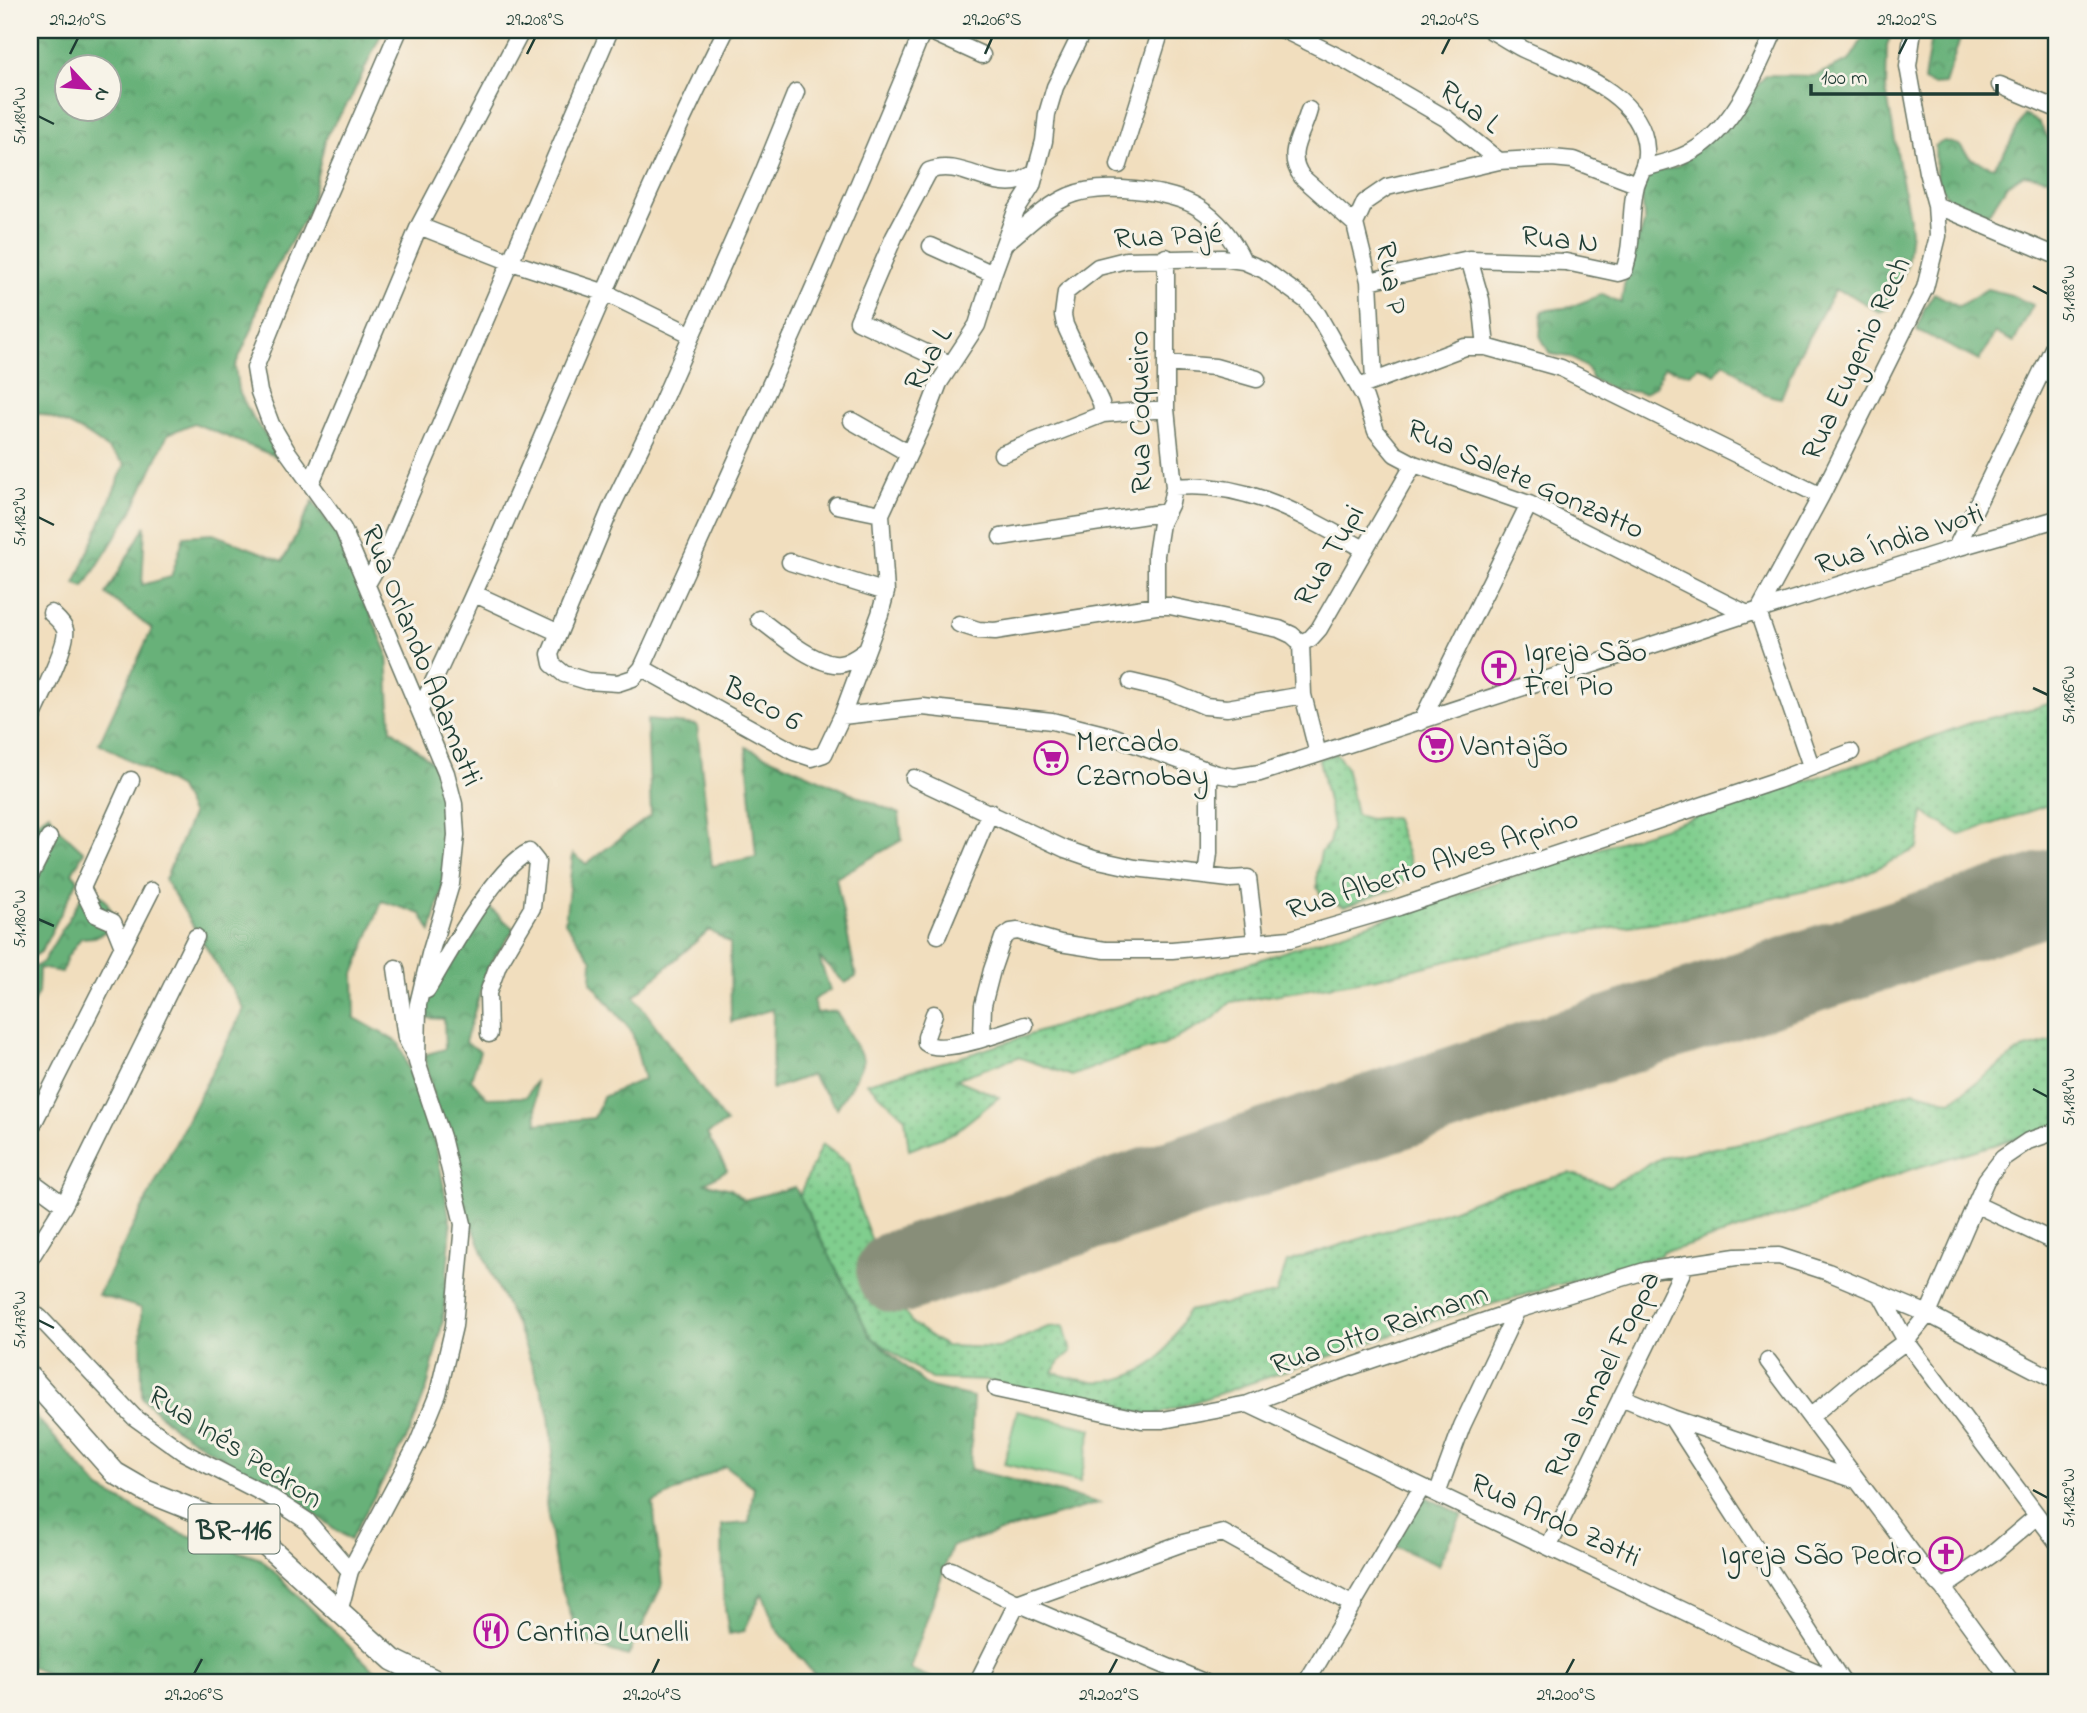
<svg xmlns="http://www.w3.org/2000/svg" width="2087" height="1713" font-family="'Indie Flower',sans-serif">
<defs>
<pattern id="grass-dots" width="8" height="8" patternUnits="userSpaceOnUse" patternTransform="scale(1.75)"><rect width="8" height="8" fill="#80ce8e"/><path d="M2 2h.1M6 6h.1" fill="none" stroke="#68a875" stroke-width="1.8" stroke-linecap="round"/></pattern>
<pattern id="forest-crowns" width="20" height="18" patternUnits="userSpaceOnUse" patternTransform="scale(1.75)"><rect width="20" height="18" fill="#68b179"/><path d="M2 6a3 3 0 1 1 6 0M12 15a3 3 0 1 1 6 0" fill="none" stroke="#559164"/></pattern>
</defs>
<rect width="100%" height="100%" fill="#f7f3e8"/>
<filter id="ink" filterUnits="userSpaceOnUse"><feTurbulence type="fractalNoise" baseFrequency=".0143" numOctaves="2"/><feDisplacementMap in="SourceGraphic" scale="14" xChannelSelector="R" yChannelSelector="G"/><feConvolveMatrix kernelMatrix="1 2 1 2 8 2 1 2 1" color-interpolation-filters="sRGB"/></filter>
<filter id="wash" filterUnits="userSpaceOnUse"><feTurbulence type="fractalNoise" baseFrequency=".00686" numOctaves="4" result="noise"/><feDisplacementMap in="SourceGraphic" scale="28" xChannelSelector="R" yChannelSelector="G"/><feGaussianBlur stdDeviation="1.57" result="paint"/><feColorMatrix in="noise" values="0 0 0 0 0 0 0 0 0 0 0 0 0 0 0 0 0 1.4 0 .05"/><feComposite in="paint" operator="in"/></filter>
<g filter="url(#wash)">
<rect width="100%" height="100%" fill="#f1debe"/>
<path fill="url(#grass-dots)" stroke="#508661" stroke-width="2" d="M 2057,701 L 2057,802 L 1960,835 L 1923,812 L 1918,848 L 1850,881 L 1685,918 L 1543,938 L 1377,978 L 1231,1002 L 1213,1019 L 1164,1045 L 1118,1058 L 1072,1076 L 1018,1057 L 956,1079 L 999,1097 L 955,1132 L 909,1150 L 905,1118 L 867,1083 L 968,1055 L 1864,762 L 1976,721 L 2035,708 Z
M 1336,754 L 1346,766 L 1356,815 L 1370,819 L 1394,817 L 1414,873 L 1396,888 L 1344,907 L 1322,897 L 1317,887 L 1317,873 L 1321,852 L 1329,843 L 1333,826 L 1319,759 Z
M 2057,1040 L 2057,1126 L 1909,1170 L 1798,1211 L 1677,1249 L 1662,1251 L 1661,1255 L 1437,1320 L 1153,1416 L 1115,1406 L 989,1381 L 931,1379 L 870,1336 L 799,1196 L 822,1144 L 848,1163 L 860,1209 L 891,1294 L 913,1324 L 945,1346 L 999,1348 L 1048,1327 L 1064,1326 L 1071,1352 L 1058,1363 L 1053,1372 C 1089,1386 1123,1386 1156,1361 C 1167,1353 1180,1323 1188,1311 L 1276,1294 L 1287,1262 L 1451,1210 L 1499,1191 L 1570,1173 L 1609,1186 L 1661,1158 L 1756,1140 L 1914,1091 L 1951,1101 L 2022,1049 Z"/>
<path fill="url(#forest-crowns)" stroke="#447756" stroke-width="2" fill-rule="evenodd" d="M 30,30 L 383,30 L 351,98 L 326,136 L 309,211 L 262,292 L 252,329 L 235,366 L 238,390 L 252,417 L 284,460 L 194,423 L 168,434 L 132,511 L 84,587 L 75,584 L 125,464 C 97,437 68,421 30,411 ZM 108,66 L 108,108 L 66,108 L 66,66 Z
M 1868,30 L 1893,30 L 1887,45 L 1886,90 L 1911,230 L 1907,266 L 1887,309 L 1879,312 L 1849,294 L 1835,290 L 1798,356 L 1781,398 C 1747,392 1751,378 1724,363 L 1715,374 L 1699,366 L 1690,374 L 1664,367 L 1655,386 L 1645,393 L 1612,389 L 1592,379 L 1588,369 L 1570,357 L 1550,354 L 1540,336 L 1542,311 L 1570,307 L 1603,294 L 1621,303 C 1624,287 1626,270 1631,254 C 1635,243 1642,235 1644,223 C 1645,211 1638,190 1645,179 C 1652,168 1669,172 1680,165 L 1748,97 L 1766,75 L 1814,76 L 1849,61 Z
M 1932,30 L 1963,30 L 1945,84 L 1932,85 L 1924,81 Z
M 2024,115 L 2039,122 L 2057,153 L 2057,176 L 2046,178 L 2024,174 L 2007,185 L 1987,216 C 1968,214 1945,202 1938,181 C 1934,171 1936,157 1935,146 L 1944,141 L 1959,145 L 1972,160 L 1994,167 L 2008,147 Z
M 1987,289 L 2011,295 L 2033,305 L 2014,342 L 1995,333 L 1979,361 L 1917,330 L 1924,309 L 1934,293 L 1959,306 Z
M 313,501 L 336,534 L 387,652 L 391,729 L 436,765 L 446,826 L 444,883 L 431,932 L 421,914 L 382,901 L 354,974 L 355,1018 L 399,1043 L 435,1140 L 451,1226 L 443,1320 L 427,1388 L 410,1432 L 350,1540 L 280,1489 L 230,1463 L 173,1427 L 142,1398 L 141,1308 L 98,1295 L 244,1009 L 165,880 L 192,815 L 179,788 L 99,743 L 152,629 L 106,594 L 145,526 L 142,585 L 171,577 L 184,536 L 213,534 L 283,561 Z
M 647,720 L 697,725 L 712,866 L 756,857 L 746,747 L 899,814 L 902,840 L 836,878 L 856,977 L 845,983 L 819,957 L 830,990 L 813,1000 L 817,1013 L 836,1011 L 864,1060 L 854,1081 L 837,1108 L 811,1075 L 772,1089 L 773,1009 L 731,1022 L 730,943 L 709,930 L 634,996 L 726,1123 L 707,1134 L 727,1170 L 705,1183 L 731,1189 L 744,1200 L 795,1187 L 870,1336 L 927,1386 L 973,1397 L 970,1469 L 1099,1503 L 952,1546 L 910,1669 L 942,1683 L 821,1683 L 776,1628 L 762,1593 L 744,1631 L 729,1634 L 723,1595 L 722,1525 L 749,1523 L 754,1487 L 725,1466 L 653,1503 L 662,1585 L 628,1656 L 580,1641 L 557,1575 L 546,1503 L 553,1453 L 548,1408 L 518,1328 L 493,1278 L 467,1212 L 433,1095 L 424,1055 L 445,1049 L 444,1019 L 428,1018 L 426,1000 L 486,904 L 514,929 L 488,967 L 465,1042 L 480,1051 L 471,1079 L 487,1098 L 526,1097 L 535,1082 L 537,1124 L 594,1118 L 603,1097 L 644,1079 L 632,1032 L 591,982 L 592,960 L 565,922 L 573,854 L 586,864 L 651,815 Z
M 49,813 L 60,830 L 84,852 L 72,873 L 78,880 L 41,952 L 30,958 L 30,853 L 35,854 L 44,837 L 33,825 Z
M 89,884 L 105,899 L 115,917 L 110,929 L 95,937 L 81,938 L 67,957 L 62,972 L 39,968 L 38,993 L 30,1008 L 30,970 L 43,962 Z
M 30,1410 L 100,1489 L 178,1532 L 261,1559 L 369,1666 L 397,1683 L 66,1683 L 30,1666 Z
M 1422,1495 L 1462,1515 L 1438,1565 L 1394,1546 Z"/>
<path fill="#80ce8e" stroke="#508661" stroke-width="2" d="M 1017,1411 L 1092,1429 L 1080,1482 L 1004,1464 Z"/>
<g fill="none" stroke-linecap="round" stroke-linejoin="round">
<path stroke="#888e79" stroke-width="84" d="M 898,1272 L 2057,890"/>
</g>
</g>
<g filter="url(#ink)">
<g fill="none" stroke-linecap="round" stroke-linejoin="round">
<defs>
<path id="minor" d="M 927,30 L 982,55
M 1284,30 L 1347,61 L 1447,119 L 1499,161 L 1552,158 L 1573,160 L 1636,184
M 2000,85 L 2057,109
M 796,92 L 763,173 L 656,416 L 611,508 L 550,654 L 552,664 L 564,674 L 587,681 L 618,683 L 633,678 L 642,668 C 738,456 836,245 923,30
M 1309,110 C 1303,135 1284,152 1302,177 L 1355,224
M 1119,165 L 1161,30
M 1644,168 C 1663,163 1683,158 1699,147 C 1737,122 1757,69 1775,30
M 1936,205 L 2057,256
M 419,226 L 511,262 L 606,293 L 690,334
M 1004,244 C 1025,228 1044,207 1069,196 C 1099,182 1171,190 1199,208 C 1219,221 1233,239 1243,261
M 931,246 L 993,274
M 1469,259 L 1481,300 L 1486,347
M 1369,281 L 1469,259 L 1566,262 L 1618,273 L 1624,271 C 1634,243 1629,213 1636,185 C 1640,173 1647,164 1646,149 C 1643,92 1566,69 1523,49 C 1512,43 1501,36 1490,30
M 1166,363 L 1215,367 L 1257,379
M 950,364 L 858,321 L 894,237 L 929,171 C 958,159 986,186 1015,182 C 1022,181 1029,176 1035,173
M 1374,381 L 1369,281 L 1355,224 L 1365,202 L 1387,187 L 1499,161
M 1359,387 L 1465,347 L 1486,347 L 1561,368 L 1821,496
M 1103,414 L 1101,403 L 1065,325 L 1063,315 L 1066,292 L 1098,267 L 1126,260 L 1222,258 L 1243,261 L 1264,270 L 1307,301 L 1318,315 L 1365,398 L 1376,431 L 1395,454 L 1414,464 L 1529,504 L 1747,614
M 852,421 L 908,453
M 1002,454 L 1103,414 L 1166,409
M 311,483 L 419,226 L 522,30
M 1174,487 C 1246,480 1303,516 1364,549
M 837,505 L 881,514
M 1001,537 L 1167,512
M 1956,548 L 2057,340
M 790,562 L 886,592
M 367,584 L 386,551 L 610,30
M 475,594 L 557,632
M 1156,606 L 1156,555 L 1161,523 L 1171,503 L 1174,487 L 1166,409 L 1166,257
M 1758,612 L 1821,496 L 1925,288 L 1938,236 L 1936,205 L 1927,172 L 1908,66 L 1913,30
M 1758,612 L 1811,766
M 759,619 C 776,632 817,667 840,664 C 849,663 857,657 864,652
M 959,624 L 978,630 L 995,631 L 1156,606 L 1170,606 L 1279,629 L 1292,635 L 1301,643
M 1301,643 L 1311,638 L 1319,629 L 1414,464
M 1301,643 L 1303,695 L 1318,754
M 642,668 L 794,752 L 812,758 L 824,754 L 842,716 L 880,614 L 886,592 L 881,514 L 926,417 L 939,383 L 977,325 L 993,274 L 1016,211 L 1032,186 L 1044,141 L 1047,114 L 1055,87 L 1083,30
M 1131,682 L 1169,691 L 1205,706 L 1227,708 L 1303,695
M 420,710 C 527,486 615,251 726,30
M 842,716 L 923,707 L 1052,721 L 1112,736 L 1217,774 L 1234,777 L 1260,773 L 1747,614 L 1956,548 L 2057,519
M 30,722 C 37,706 69,643 65,630 C 63,623 56,618 51,613
M 1421,722 L 1529,504
M 914,778 L 1065,849 L 1094,859 L 1135,868 L 1230,879 L 1248,878 L 1256,944
M 30,876 L 49,838
M 1206,876 L 1209,853 L 1209,771
M 938,935 L 990,812
M 123,947 L 113,922 L 95,914 L 82,888 L 131,780
M 396,968 L 406,1038 L 415,1056
M 427,990 C 446,958 497,866 529,852 L 537,862 L 532,908 L 498,965 L 488,993 L 489,1034
M 934,1014 L 926,1037 L 926,1043 C 943,1056 1005,1031 1025,1025
M 982,1038 L 983,1005 L 992,970 L 1003,938 L 1011,932 L 1018,931 L 1060,943 L 1105,950 L 1172,950 L 1290,939 L 1399,907 L 1778,780 L 1851,752
M 30,1130 L 151,891
M 30,1180 L 64,1205
M 1975,1204 L 2057,1243
M 30,1259 L 64,1205 L 196,937
M 1881,1295 L 1906,1341 L 2057,1542
M 30,1310 L 40,1318 L 134,1417 L 183,1452 L 272,1498 L 307,1521 L 350,1571
M 1768,1361 L 1921,1565 L 1943,1588 L 2012,1683
M 996,1389 L 1142,1420 L 1163,1420 L 1248,1404 L 1292,1387 L 1517,1310 L 1645,1271 L 1736,1257 L 1779,1256 L 1828,1272 L 1928,1314 L 2057,1381
M 1621,1397 L 1672,1418 L 1856,1480
M 1248,1404 L 1759,1647 L 1842,1683
M 1810,1417 L 1864,1372 L 1906,1341 L 1928,1314 L 1986,1180 L 2003,1158 L 2028,1141 L 2057,1131
M 1672,1418 L 1843,1683
M 1437,1494 L 1462,1426 L 1517,1310
M 1549,1546 L 1686,1264
M 951,1570 L 1017,1603 L 1206,1683
M 1943,1588 L 1990,1556 L 2037,1516
M 1017,1603 L 1183,1543 L 1223,1533 L 1353,1605
M 339,1612 L 350,1571 L 418,1443 L 438,1394 L 454,1326 L 463,1224 L 442,1137 L 417,1062 L 418,1004 L 430,954 L 451,884 L 456,835 L 454,804 L 446,773 L 343,529 L 287,451 L 271,424 L 259,392 L 255,368 L 291,279 L 399,30
M 977,1683 L 1017,1603
M 1306,1683 L 1422,1487"/>
<path id="major" d="M 30,1377 L 115,1473 L 146,1491 L 206,1515 L 265,1544 L 393,1660 L 440,1683"/>
</defs>
<use href="#minor" stroke="#687564" stroke-width="19"/>
<use href="#major" stroke="#687564" stroke-width="24"/>
<use href="#minor" stroke="#fff" stroke-width="16"/>
<use href="#major" stroke="#fff" stroke-width="21"/>
</g>
</g>
<path fill="none" stroke="#1f3d34" stroke-width="2.5" d="M 70,54 L 78,38M 527,54 L 535,38M 985,54 L 992,38M 1442,54 L 1450,38M 1899,54 L 1907,38M 38,116 L 54,124M 2033,286 L 2048,294M 38,517 L 54,525M 2033,688 L 2048,695M 38,919 L 54,926M 2033,1089 L 2048,1097M 38,1320 L 54,1328M 2033,1490 L 2048,1498M 194,1674 L 202,1659M 652,1674 L 659,1659M 1109,1674 L 1117,1659M 1566,1674 L 1574,1659"/>
<defs>
<symbol id="church-ring" viewBox="-11 -11 22 22"><circle r="9.5" fill="#f7f3e8" stroke="#b5179e" stroke-width="1.5"/><path d="M-1.2-6h2.4v3.5h3.3v2.4h-3.3V6h-2.4V-.1h-3.3v-2.4h3.3Z" fill="#b5179e"/></symbol>
<symbol id="supermarket-ring" viewBox="-11 -11 22 22"><circle r="9.5" fill="#f7f3e8" stroke="#b5179e" stroke-width="1.5"/><path d="M-6-5.5h2.5l.6 2H6L4.5 2H-2.5L-4.4-4H-6ZM-1.5 3.2a1.3 1.3 0 1 0 .1 0ZM3 3.2a1.3 1.3 0 1 0 .1 0Z" fill="#b5179e"/></symbol>
<symbol id="restaurant-ring" viewBox="-11 -11 22 22"><circle r="9.5" fill="#f7f3e8" stroke="#b5179e" stroke-width="1.5"/><path d="M-5-6h1v4h1v-4h1v4h1v-4h1v5L-1.5 .5V6h-2V.5L-5-1ZM5-6V6H3V1.5H1.5Q1.5-4 5-6Z" fill="#b5179e"/></symbol>
</defs>
<g fill-rule="evenodd">
<use href="#church-ring" x="1480" y="649" width="38" height="38"/>
<use href="#supermarket-ring" x="1417" y="726" width="38" height="38"/>
<use href="#supermarket-ring" x="1032" y="739" width="38" height="38"/>
<use href="#church-ring" x="1927" y="1535" width="38" height="38"/>
<use href="#restaurant-ring" x="472" y="1612" width="38" height="38"/>
</g>
<g text-anchor="middle" stroke-width="6" stroke-linejoin="round" paint-order="stroke">
<rect fill="#f7f3e8" stroke="#60746a" stroke-width="2" x="188.5" y="1504.5" width="91" height="49" rx="5"/>
<g font-size="28" font-weight="bold" fill="#1f3d34">
<text x="234" y="1539">BR-116</text>
</g>
<g font-size="30" fill="#1f3d34" stroke="#f7f3e8">
<text transform="translate(1471 106) rotate(36)" y="10">Rua L</text>
<text transform="translate(1168 235) rotate(-3)" y="10">Rua Pajé</text>
<text transform="translate(1560 238) rotate(6)" y="10">Rua N</text>
<text transform="translate(1392 278) rotate(81)" y="10">Rua P</text>
<text transform="translate(927 358) rotate(-61)" y="10">Rua L</text>
<text transform="translate(1855 358) rotate(-65)" y="10">Rua Eugenio Rech</text>
<text transform="translate(1139 412) rotate(-91)" y="10">Rua Coqueiro</text>
<text transform="translate(1526 478) rotate(24)" y="10">Rua Salete Gonzatto</text>
<text transform="translate(1899 538) rotate(-18)" y="10">Rua Índia Ivoti</text>
<text transform="translate(1328 555) rotate(-60)" y="10">Rua Tupi</text>
<text transform="translate(423 655) rotate(68)" y="10">Rua Orlando Adamatti</text>
<text transform="translate(763 703) rotate(28)" y="10">Beco 6</text>
<text transform="translate(1432 863) rotate(-18)" y="10">Rua Alberto Alves Arpino</text>
<text transform="translate(1379 1328) rotate(-19)" y="10">Rua Otto Raimann</text>
<text transform="translate(1601 1374) rotate(-64)" y="10">Rua Ismael Foppa</text>
<text transform="translate(236 1446) rotate(33)" y="10">Rua Inês Pedron</text>
<text transform="translate(1556 1519) rotate(25)" y="10">Rua Ardo Zatti</text>
</g>
<g font-size="30" fill="#1f3d34" stroke="#f7f3e8" text-anchor="start">
<text x="1524" y="661">Igreja São<tspan x="1524" dy="34">Frei Pio</tspan></text>
<text x="1076" y="751">Mercado<tspan x="1076" dy="34">Czarnobay</tspan></text>
<text x="1460" y="755">Vantajão</text>
<text x="1922" y="1564" text-anchor="end">Igreja São Pedro</text>
<text x="516" y="1641">Cantina Lunelli</text>
</g>
</g>
<rect width="2087" height="1713" fill="none" stroke="#f7f3e8" stroke-width="77"/>
<g transform="translate(88 88) rotate(116)"><circle r="33" fill="#f7f3e8" stroke="#a1aaa0" stroke-width="2"/>
<path d="M0-5L12 26L0 18L-12 26Z" fill="#b5179e"/>
<text y="-10" font-size="19" font-weight="bold" text-anchor="middle" fill="#1f3d34">N</text>
</g>
<path d="M1811 84v10h186v-10" fill="none" stroke="#1f3d34" stroke-width="3.5"/>
<text x="1821" y="84" font-size="21" fill="#1f3d34" stroke="#f7f3e8" stroke-width="5" paint-order="stroke">100 m</text>
<rect x="38" y="38" width="2010" height="1636" fill="none" stroke="#1f3d34" stroke-width="2.5"/>
<g font-size="18" text-anchor="middle" fill="#1f3d34">
<text x="78" y="25">29.210°S</text>
<text x="535" y="25">29.208°S</text>
<text x="992" y="25">29.206°S</text>
<text x="1450" y="25">29.204°S</text>
<text x="1907" y="25">29.202°S</text>
<text transform="translate(19 116) rotate(-90)" y="6">51.184°W</text>
<text transform="translate(2068 294) rotate(-90)" y="6">51.188°W</text>
<text transform="translate(19 517) rotate(-90)" y="6">51.182°W</text>
<text transform="translate(2068 695) rotate(-90)" y="6">51.186°W</text>
<text transform="translate(19 919) rotate(-90)" y="6">51.180°W</text>
<text transform="translate(2068 1097) rotate(-90)" y="6">51.184°W</text>
<text transform="translate(19 1320) rotate(-90)" y="6">51.178°W</text>
<text transform="translate(2068 1498) rotate(-90)" y="6">51.182°W</text>
<text x="194" y="1700">29.206°S</text>
<text x="652" y="1700">29.204°S</text>
<text x="1109" y="1700">29.202°S</text>
<text x="1566" y="1700">29.200°S</text>
</g>
</svg>
